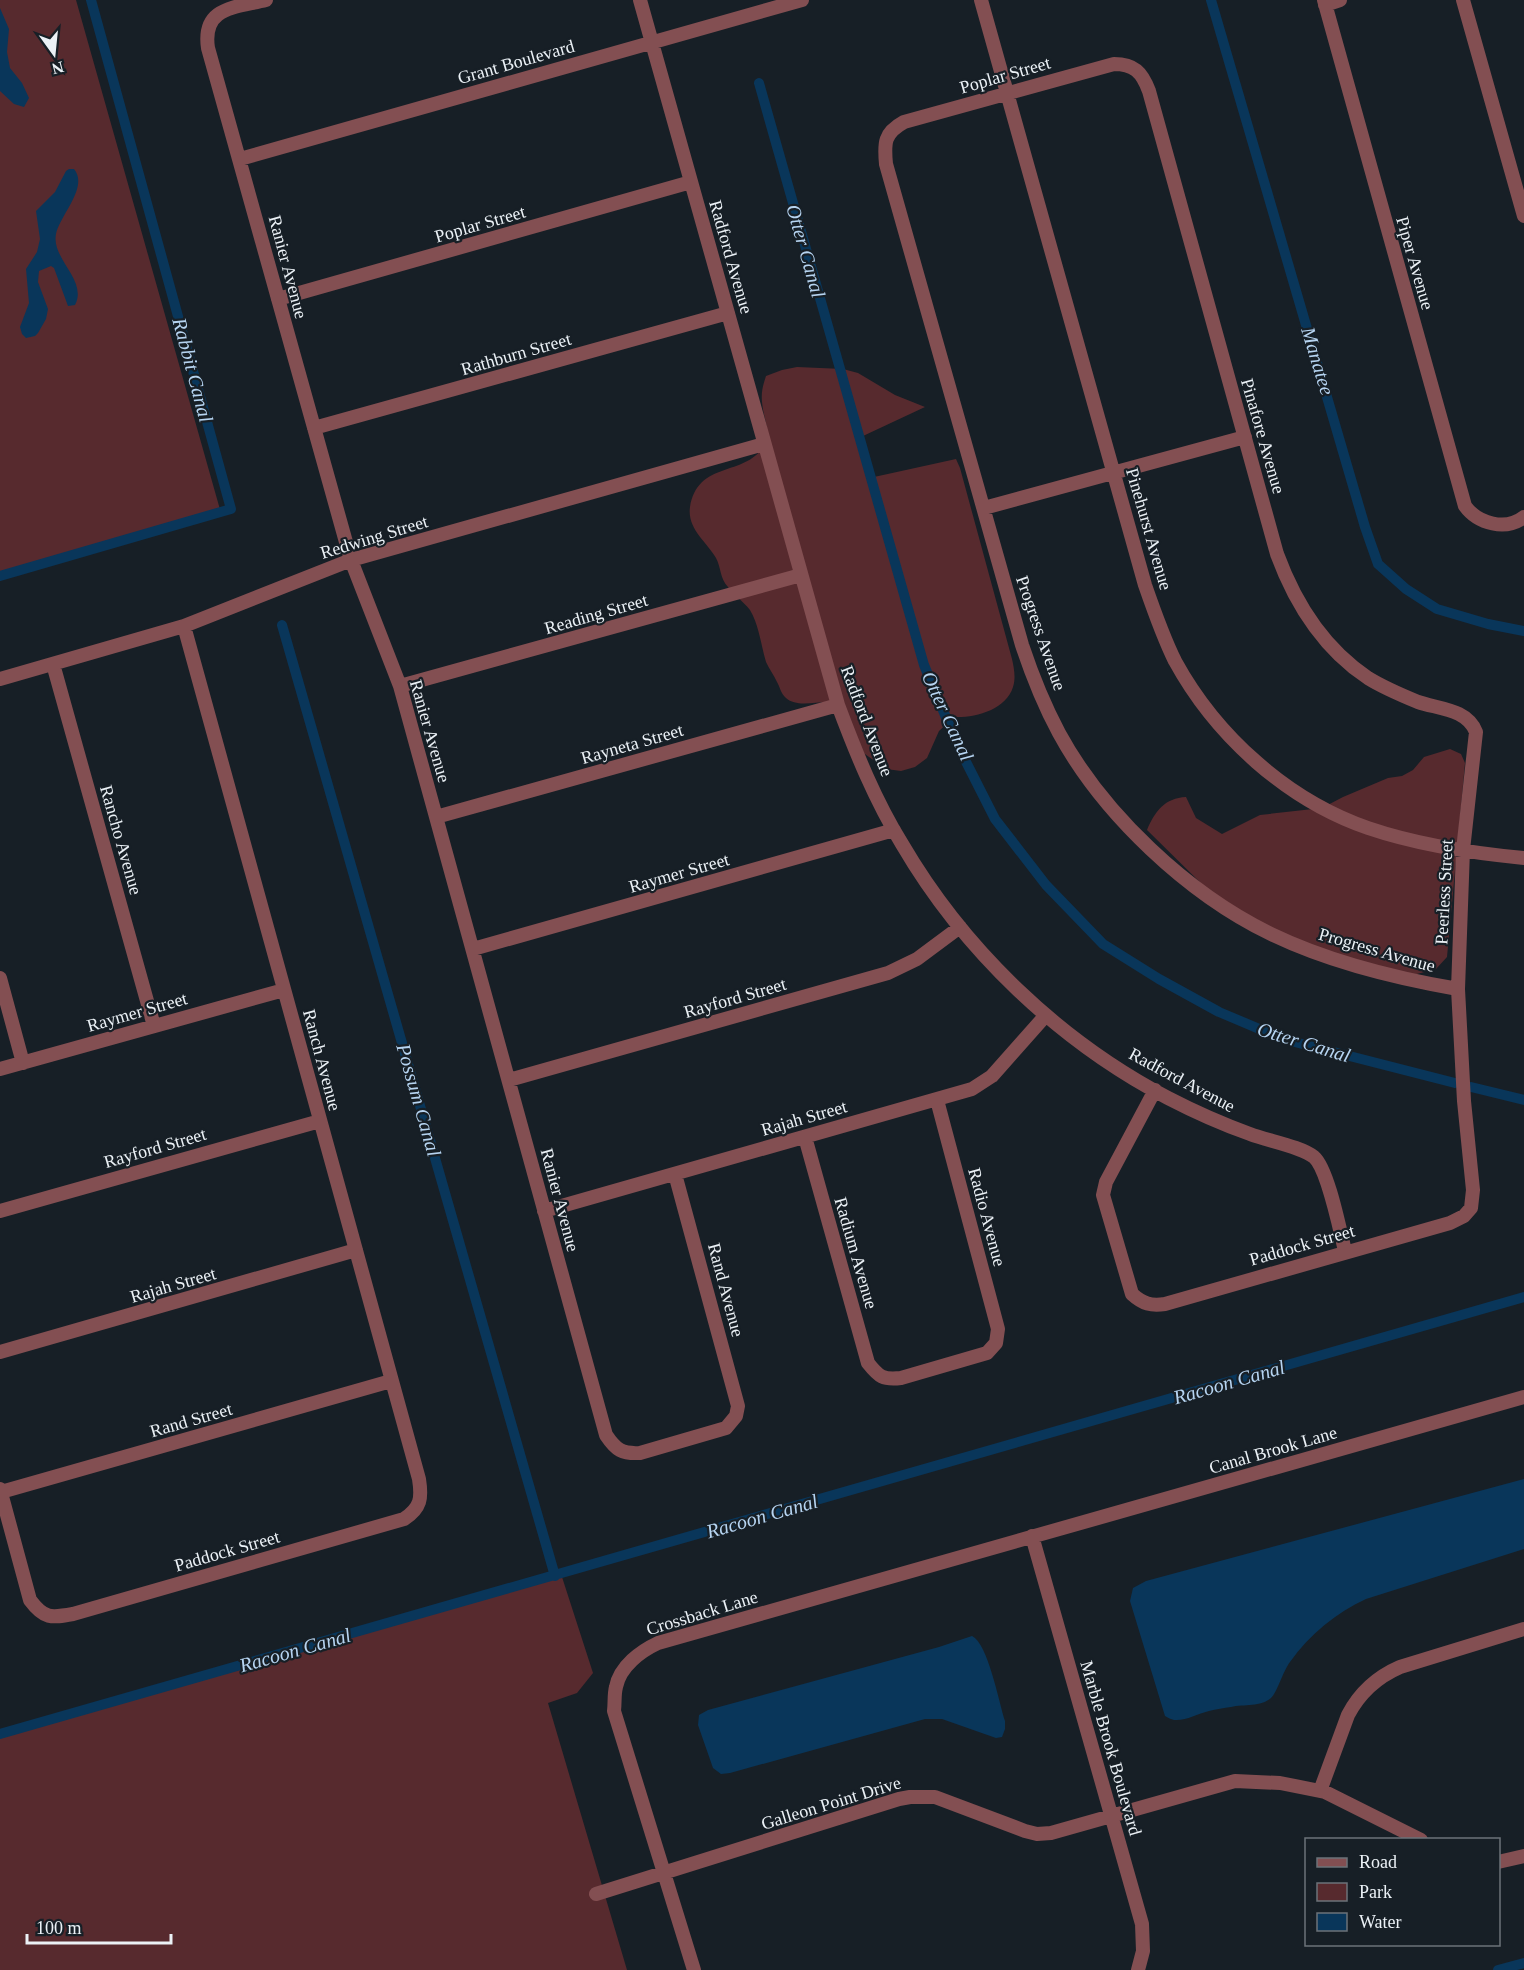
<svg xmlns="http://www.w3.org/2000/svg" width="1524" height="1970" font-family="Georgia,serif">
<rect width="100%" height="100%" fill="#171f26"/>
<path fill="#572a2e" d="M 0,0 L 76,0 L 221,513 L 0,572 Z
M 797,367 L 843,369 L 858,373 L 895,395 L 925,407 L 863,436 L 874,477 L 956,459 L 960,468 L 1012,659 C 1014,668 1016,678 1013,687 C 1006,710 975,718 954,717 L 939,731 L 927,758 L 915,767 L 901,771 L 886,769 L 862,752 L 830,702 C 817,701 797,708 786,698 C 781,694 780,687 777,682 C 774,675 769,669 766,662 C 761,645 759,625 750,610 C 743,601 735,596 728,587 C 720,579 721,567 716,558 C 706,541 687,529 690,507 C 698,462 740,476 761,450 C 774,435 763,419 762,402 C 761,392 763,385 766,376 L 782,370 Z
M 1450,749 L 1461,754 L 1465,763 L 1447,957 L 1436,969 L 1413,975 L 1339,964 L 1217,899 L 1147,830 C 1155,811 1165,798 1186,797 L 1196,818 L 1222,834 L 1260,815 L 1322,808 L 1343,797 L 1388,778 L 1402,776 L 1413,770 L 1424,757 Z
M 562,1577 L 593,1673 L 577,1693 L 548,1703 L 627,1970 L 0,1970 L 0,1733 Z"/>
<path fill="#09365a" d="M 0,8 L 9,29 L 7,52 L 10,68 L 22,83 L 29,98 L 24,107 L 14,104 L 0,91 Z
M 69,169 L 74,169 C 89,187 60,215 56,234 C 51,259 88,280 75,305 L 68,306 L 54,268 L 51,266 L 39,271 L 38,282 L 48,309 L 46,319 L 38,333 L 35,336 L 26,338 L 22,334 L 20,327 L 29,303 L 26,269 L 37,252 L 40,239 L 36,211 L 55,192 L 66,171 Z
M 1524,1479 L 1524,1549 L 1366,1599 C 1336,1613 1310,1634 1290,1662 C 1283,1671 1277,1693 1271,1698 C 1261,1707 1244,1704 1231,1707 C 1224,1708 1216,1709 1209,1711 C 1197,1714 1186,1721 1174,1720 C 1171,1719 1168,1718 1165,1716 L 1130,1601 L 1133,1588 L 1146,1581 Z
M 972,1636 C 988,1643 999,1703 1005,1721 L 1005,1729 L 1002,1737 L 996,1738 L 942,1719 L 925,1719 L 730,1773 L 721,1774 L 713,1768 L 698,1725 L 699,1715 L 708,1710 L 939,1647 Z"/>
<g fill="none" stroke-linecap="round" stroke-linejoin="round">
<path stroke="#09365a" stroke-width="10" d="M 1211,0 L 1365,527 L 1378,564 L 1406,589 L 1437,609 L 1488,624 L 1524,631
M 759,83 L 924,665 L 958,746 L 995,819 L 1046,885 L 1103,944 L 1159,979 L 1219,1012 L 1283,1039 L 1455,1083
M 0,576 L 231,509 L 91,0
M 282,625 L 555,1576
M 1471,1087 L 1524,1100
M 0,1734 L 1524,1297
M 1498,1970 L 1524,1963"/>
<path stroke="#834f52" stroke-width="14" d="M 266,0 C 234,8 202,7 208,48 L 351,560 L 400,686 L 606,1435 C 616,1450 622,1454 640,1453 L 726,1428 L 736,1416 L 738,1406 L 675,1174
M 640,0 L 838,705 C 856,753 875,800 902,844 C 964,950 1059,1041 1168,1098 C 1195,1112 1222,1124 1250,1134 C 1268,1141 1300,1146 1314,1157 C 1328,1169 1340,1231 1345,1251
M 981,0 L 1145,585 C 1154,611 1163,637 1175,661 C 1216,736 1287,800 1368,828 C 1418,845 1471,853 1524,858
M 1324,0 L 1465,506 C 1478,524 1506,531 1524,517
M 1463,0 L 1524,216
M 1325,5 L 1340,0
M 240,159 L 802,0
M 278,299 L 691,182
M 314,428 L 728,313
M 984,508 L 1245,437
M 53,664 L 154,1026
M 0,679 L 184,626 L 351,560 L 764,444
M 400,686 L 801,575
M 436,817 L 838,705
M 473,949 L 894,830
M 0,978 L 23,1063
M 0,1069 L 284,990
M 509,1080 L 888,973 L 917,959 L 960,927
M 1155,1090 L 1106,1182 L 1103,1195 L 1132,1294 C 1143,1304 1151,1306 1165,1304 L 1450,1223 L 1464,1216 L 1471,1208 L 1473,1190 L 1464,1101 L 1458,989 L 1463,850 L 1476,732 C 1467,709 1439,709 1418,702 C 1401,695 1384,688 1368,678 C 1323,648 1295,603 1277,554 L 1149,91 C 1142,72 1134,64 1114,64 L 904,122 C 884,133 884,143 886,164 L 1022,645 C 1032,675 1044,705 1059,733 C 1103,814 1188,894 1271,934 C 1329,962 1394,978 1458,989
M 805,1137 L 868,1363 C 879,1377 883,1380 901,1378 L 987,1353 L 996,1343 L 998,1329 L 937,1100
M 0,1211 L 320,1121
M 544,1211 L 972,1089 L 992,1076 L 1046,1015
M 0,1352 L 356,1250
M 0,1489 L 30,1600 C 44,1619 51,1618 73,1614 L 404,1519 C 421,1508 422,1498 419,1479 L 184,626
M 1,1492 L 391,1381
M 1032,1536 L 1142,1924 L 1143,1951 L 1138,1970
M 1320,1791 L 1348,1715 C 1360,1692 1377,1677 1400,1667 L 1524,1629
M 1498,1862 L 1524,1856
M 596,1894 L 899,1799 L 910,1797 L 935,1797 L 1025,1831 L 1037,1834 L 1051,1833 L 1235,1781 L 1280,1783 L 1325,1792 L 1421,1840
M 694,1970 L 614,1711 C 615,1703 614,1694 616,1687 C 620,1666 641,1651 658,1643 L 1524,1397"/>
</g>
<g text-anchor="middle" stroke-width="4.5" stroke-linejoin="round" paint-order="stroke">
<g font-size="18" fill="#ebf1f6" stroke="#171f26">
<text transform="translate(516 62) rotate(-16)" y="6">Grant Boulevard</text>
<text transform="translate(1005 75) rotate(-16)" y="6">Poplar Street</text>
<text transform="translate(480 224) rotate(-16)" y="6">Poplar Street</text>
<text transform="translate(731 257) rotate(74)" y="6">Radford Avenue</text>
<text transform="translate(1415 263) rotate(74)" y="6">Piper Avenue</text>
<text transform="translate(288 267) rotate(75)" y="6">Ranier Avenue</text>
<text transform="translate(516 354) rotate(-16)" y="6">Rathburn Street</text>
<text transform="translate(1263 436) rotate(74)" y="6">Pinafore Avenue</text>
<text transform="translate(1149 529) rotate(74)" y="6">Pinehurst Avenue</text>
<text transform="translate(374 537) rotate(-17)" y="6">Redwing Street</text>
<text transform="translate(596 614) rotate(-16)" y="6">Reading Street</text>
<text transform="translate(1041 633) rotate(71)" y="6">Progress Avenue</text>
<text transform="translate(867 721) rotate(69)" y="6">Radford Avenue</text>
<text transform="translate(430 731) rotate(74)" y="6">Ranier Avenue</text>
<text transform="translate(632 744) rotate(-16)" y="6">Rayneta Street</text>
<text transform="translate(121 840) rotate(74)" y="6">Rancho Avenue</text>
<text transform="translate(679 873) rotate(-16)" y="6">Raymer Street</text>
<text transform="translate(1444 892) rotate(-87)" y="6">Peerless Street</text>
<text transform="translate(1377 950) rotate(16)" y="6">Progress Avenue</text>
<text transform="translate(735 998) rotate(-16)" y="6">Rayford Street</text>
<text transform="translate(137 1012) rotate(-16)" y="6">Raymer Street</text>
<text transform="translate(322 1060) rotate(75)" y="6">Ranch Avenue</text>
<text transform="translate(1182 1080) rotate(28)" y="6">Radford Avenue</text>
<text transform="translate(804 1118) rotate(-16)" y="6">Rajah Street</text>
<text transform="translate(155 1148) rotate(-16)" y="6">Rayford Street</text>
<text transform="translate(560 1200) rotate(75)" y="6">Ranier Avenue</text>
<text transform="translate(987 1217) rotate(75)" y="6">Radio Avenue</text>
<text transform="translate(1302 1245) rotate(-16)" y="6">Paddock Street</text>
<text transform="translate(856 1253) rotate(74)" y="6">Radium Avenue</text>
<text transform="translate(173 1285) rotate(-16)" y="6">Rajah Street</text>
<text transform="translate(726 1290) rotate(75)" y="6">Rand Avenue</text>
<text transform="translate(191 1420) rotate(-16)" y="6">Rand Street</text>
<text transform="translate(1273 1450) rotate(-16)" y="6">Canal Brook Lane</text>
<text transform="translate(227 1551) rotate(-16)" y="6">Paddock Street</text>
<text transform="translate(702 1613) rotate(-17)" y="6">Crossback Lane</text>
<text transform="translate(1111 1748) rotate(74)" y="6">Marble Brook Boulevard</text>
<text transform="translate(831 1803) rotate(-17)" y="6">Galleon Point Drive</text>
</g>
<g font-size="20" font-style="italic" fill="#b6d4f1" stroke="#171f26">
<text transform="translate(806 251) rotate(74)" y="7">Otter Canal</text>
<text transform="translate(1318 361) rotate(73)" y="7">Manatee</text>
<text transform="translate(193 370) rotate(75)" y="7">Rabbit Canal</text>
<text transform="translate(948 716) rotate(65)" y="7">Otter Canal</text>
<text transform="translate(1304 1042) rotate(17)" y="7">Otter Canal</text>
<text transform="translate(419 1100) rotate(74)" y="7">Possum Canal</text>
<text transform="translate(1229 1382) rotate(-16)" y="7">Racoon Canal</text>
<text transform="translate(762 1516) rotate(-16)" y="7">Racoon Canal</text>
<text transform="translate(295 1650) rotate(-16)" y="7">Racoon Canal</text>
</g>
</g>
<rect x="1305" y="1838" width="195" height="108" fill="#171f26" stroke="#6c7379" stroke-width="1.5"/>
<rect x="1317" y="1858" width="30" height="9" fill="#834f52" stroke="#6c7379" stroke-width="1.5"/>
<text x="1359" y="1868" font-size="18" fill="#ebf1f6">Road</text>
<rect x="1317" y="1883" width="30" height="18" fill="#572a2e" stroke="#6c7379" stroke-width="1.5"/>
<text x="1359" y="1898" font-size="18" fill="#ebf1f6">Park</text>
<rect x="1317" y="1913" width="30" height="18" fill="#09365a" stroke="#6c7379" stroke-width="1.5"/>
<text x="1359" y="1928" font-size="18" fill="#ebf1f6">Water</text>
<g transform="translate(54 54) rotate(165)" stroke="#171f26" stroke-width="4.5" paint-order="stroke">
<path d="M0-4.5L10 22L0 15L-10 22Z" fill="#ebf1f6"/>
<text y="-9" font-size="16" font-weight="bold" text-anchor="middle" fill="#ebf1f6">N</text>
</g>
<path d="M27 1934v9h144v-9" fill="none" stroke="#ebf1f6" stroke-width="3"/>
<text x="36" y="1934" font-size="18" fill="#ebf1f6" stroke="#171f26" stroke-width="4.5" paint-order="stroke">100 m</text>
</svg>
